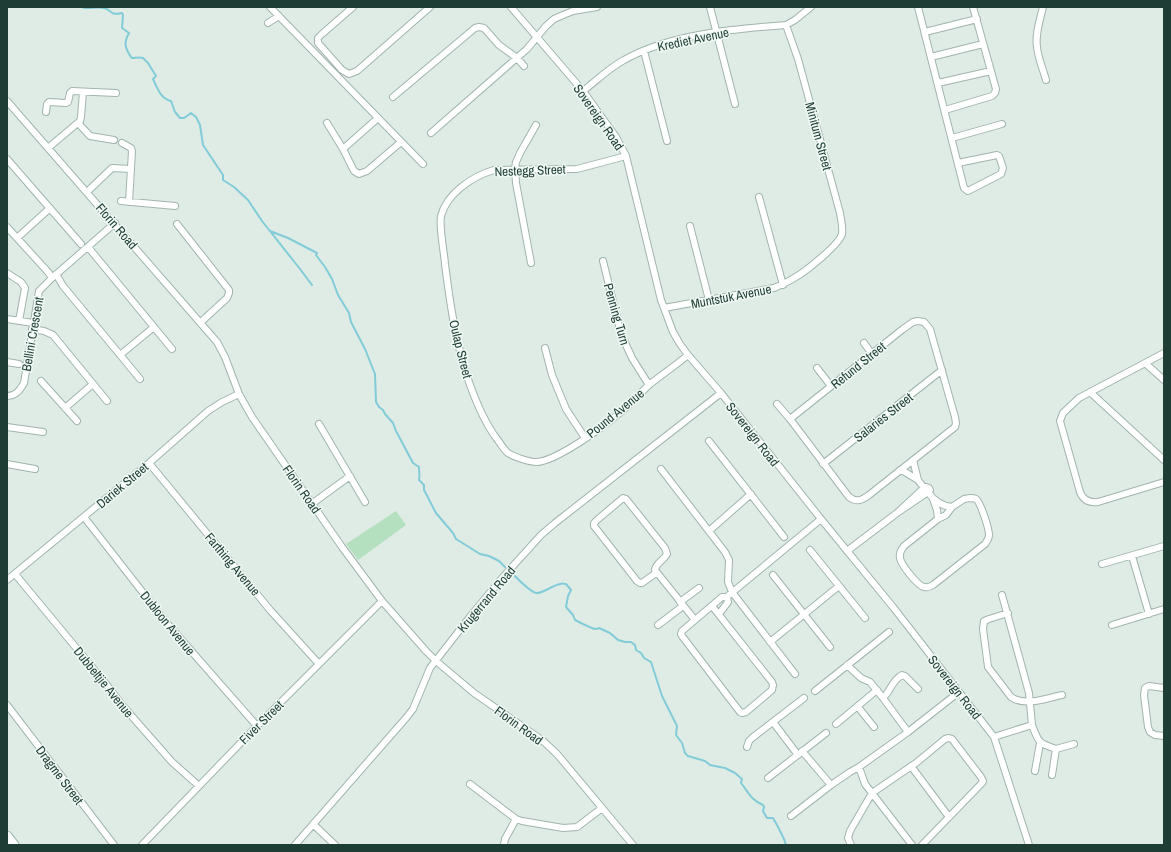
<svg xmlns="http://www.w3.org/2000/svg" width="1171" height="852" font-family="'Archivo Narrow',sans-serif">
<rect width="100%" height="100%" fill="#dfece6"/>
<path fill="#b5e0c0" d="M 396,511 L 406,525 L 358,560 L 346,544 Z"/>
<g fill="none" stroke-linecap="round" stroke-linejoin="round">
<path stroke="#81ccd8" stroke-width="2" d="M 82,7 C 88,10 96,6 104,8 C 112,10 110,16 122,13 L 123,15 L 122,28 L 129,33 C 125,40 124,45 128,52 C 129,54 131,57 132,58 C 135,58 140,57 143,58 L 148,63 L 156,76 L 153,79 C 157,88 161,99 171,101 L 175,112 L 180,118 L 184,118 L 191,113 L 196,117 L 200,125 L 203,145 L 223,175 L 223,180 L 234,187 L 248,200 L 262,221 L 300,269 L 312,285
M 270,231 L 288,238 L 317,253 L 316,255 L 325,267 L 332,279 L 338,295 L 349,313 L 351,322 L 365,349 L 375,374 L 376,402 L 379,407 L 383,410 L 385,414 L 393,423 L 396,431 L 413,463 L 419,467 C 419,472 420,475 419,480 L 424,485 L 424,490 L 436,513 L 453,533 L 456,539 L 480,554 L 489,556 L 499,561 L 505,567
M 513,574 C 518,579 529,591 536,593 C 542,594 553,585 560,584 C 562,583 564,584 566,584 L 571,590 L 568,596 L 566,607 L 573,615 L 575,620 C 579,622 593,629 595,629 C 596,629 598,629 599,628 L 610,633 L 618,640 L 625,642 L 631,642 L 635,645 L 636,650 L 641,653 L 644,658 L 651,662 L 662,696 L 677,726 L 676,735 L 682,743 L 685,753 L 688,756 L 705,761 L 710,765 L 725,768 L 735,773 L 742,779 L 741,783 C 749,793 751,800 763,805 L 764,807 L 763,811 L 767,818 L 773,818 C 777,825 784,837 786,845"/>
<defs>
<path id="minor" d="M 270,7 L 423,164
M 353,7 L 322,34 L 318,38 L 318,43 L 342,70 L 349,74 L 357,71 L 430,7
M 511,7 L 583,91 L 616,137 L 626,156 L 661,300 L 673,332 L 680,344 L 688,355 L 721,393 L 821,519 L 893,607 L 994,737 L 1029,845
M 710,7 L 735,104
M 918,7 L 964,188 L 968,191 L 1001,174 L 1003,168 L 999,156 L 997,155 L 958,163
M 1043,7 C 1040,20 1035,34 1037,47 C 1038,58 1043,69 1046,80
M 268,23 L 279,16
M 925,32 L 977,19
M 644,51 L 667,141
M 931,57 L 983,44
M 938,83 L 991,71
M 583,91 C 596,81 609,68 624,60 C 670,34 734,29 786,25 L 795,20 L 811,7
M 393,97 L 475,28 L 479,27 L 484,28 L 499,45 L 517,58 L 524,66
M 7,101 L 217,342 L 225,357 L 239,394 L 252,417 L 342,547 L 382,601 L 426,651 L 436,661 L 474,693 L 542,740 L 557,754 L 633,845
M 945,110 L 992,96 L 995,93 L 996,89 L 973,7
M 46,112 L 47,104 L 49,102 L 66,103 L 68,102 L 70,93 L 72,91 L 116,93
M 78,123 L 90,136 L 114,140
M 327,123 L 343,149 L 354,171 L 359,174 L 367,171 L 401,142
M 431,133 L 527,49 L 546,26 L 554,19 L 563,15 L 573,11 L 597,7
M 952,138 L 1002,124
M 122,143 L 131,148 L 132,151 L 129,202
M 48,148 L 80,121 L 81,117 L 83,92
M 343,149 L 378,118
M 626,156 L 577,169 L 494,170 C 473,176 447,193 441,216 C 439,227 444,251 445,264 C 450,304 456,344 469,382 C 476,402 484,422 497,439 C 500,443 504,450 508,453 C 514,457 529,462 537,462 C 556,461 602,428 617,415 C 629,406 639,394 650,384 C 663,374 676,365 688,355
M 7,159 L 81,244
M 87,192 L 112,168 L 131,169
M 759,197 L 783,285
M 121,201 L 175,206
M 177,224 L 229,290 L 229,293 L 227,298 L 201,322
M 690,226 L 709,300
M 7,227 L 48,272 L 52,278
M 17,238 L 50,208
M 88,247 L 172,349
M 603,261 L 621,334 L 632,358 L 649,385
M 531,263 L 516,183 L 515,169 L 516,162 L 520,153 L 536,125
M 7,273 L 21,282 L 25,288 L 19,321
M 56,274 L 63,286 L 140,379
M 664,308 L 774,288 C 781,285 788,282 794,278 C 805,272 839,245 842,234 C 843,228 841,219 840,213 L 798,59 L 786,25
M 7,319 L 33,323
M 918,321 L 924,322 L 930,329 L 955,417 L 956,423 L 955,427 L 869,495 C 862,500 857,503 849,497 L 790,419 L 903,329 L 913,322 Z
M 32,329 L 44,331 L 53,335 L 107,401
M 864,343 L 872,354
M 545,348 L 552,375 L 566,409 L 585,438
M 1164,353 L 1079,398 L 1063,413 L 1060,421 L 1080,492 C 1083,500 1089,503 1098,502 L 1164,482
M 120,355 L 154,327
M 7,362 L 19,364
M 1145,363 L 1164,380
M 817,368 L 831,386
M 41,381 L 77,421
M 1090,392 L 1164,460
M 7,396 C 16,396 20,390 24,383 L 39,291 L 52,278 L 115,223
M 777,404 L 790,419
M 65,408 L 93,384
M 319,424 L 365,502
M 7,427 L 43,432
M 709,441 L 784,537
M 913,460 L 918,480 L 924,488
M 149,463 L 270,610 L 319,664
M 7,464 L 35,469
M 823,464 L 942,370
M 661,469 L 725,552 L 729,560 L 728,582 L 732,592 L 795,674
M 900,470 L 905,472 L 918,480
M 928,492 C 934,501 942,506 952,507
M 970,498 C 972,498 974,498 976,499 C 981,503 989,529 989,535 C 989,539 987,541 985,544 L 933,585 C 930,587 928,588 924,587 C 918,586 901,565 900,558 C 899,553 901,550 904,546 L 938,519 L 946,515 L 952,507 L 964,499 Z
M 933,499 L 937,510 L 938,519
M 313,503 L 350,476
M 84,517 L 165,621 L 257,726
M 709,531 L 751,494
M 810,550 L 865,618
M 847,551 L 897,513 L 928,492 L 930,490 L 929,488 L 926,487 L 924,488 L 897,513
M 1132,556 L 1149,614
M 1102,564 L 1164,546
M 656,573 L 642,583 L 640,583 L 637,581 L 594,526 L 594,523 L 597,520 L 623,498 L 626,499 L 665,548 L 667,554 C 664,560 656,563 655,570 L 695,620
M 15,574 L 106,684 L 122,705 L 172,762 L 199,786
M 773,575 L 830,647
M 7,580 L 149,463 L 208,411 L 222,402 L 239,394
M 729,595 L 821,519
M 680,602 L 699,588
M 712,606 L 772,682 L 773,685 L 772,690 L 746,712 L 742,713 L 740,712 L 682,636 L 681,634 L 682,631 L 722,597 L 727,597
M 1008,613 L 989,619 L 984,621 L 983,629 L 988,667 L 1011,697 C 1025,707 1047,698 1062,695
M 719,614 L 728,602 L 727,597
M 658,625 L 683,606
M 1112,625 L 1164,609
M 770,642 L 839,586
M 847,665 L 861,678 L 870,682 L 883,698 L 908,732
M 1164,688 L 1149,686 L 1145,688 L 1144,695 L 1148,727 L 1150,732 L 1155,735 L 1164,736
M 815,691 L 889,632
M 883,698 C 891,691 892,680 902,675 L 905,676 L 918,689
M 7,705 L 114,845
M 858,707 L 874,727
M 773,722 L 798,755
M 836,724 L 877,690
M 1032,725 C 1039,743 1038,743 1056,749 L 1052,775
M 994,737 L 1032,725 L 1029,693 L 1002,595
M 747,747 L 749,741 L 752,738 L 804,698
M 1056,749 L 1074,744
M 802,751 L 831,785
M 911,766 L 949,817
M 859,767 L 865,784 L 912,845
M 1035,771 L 1040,743
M 768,778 L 826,733
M 470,784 L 516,819 L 522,821 L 563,828 L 577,827 L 602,808
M 791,816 L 831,785 L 850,772 L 859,767 L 908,732 L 959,692
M 313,824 L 335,845
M 142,845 L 257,726 L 382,601
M 295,845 L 406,718 L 413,709 L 430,668 L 473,613 L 504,576 L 541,535 L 555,523 L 721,393
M 504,845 L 505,839 L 516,819
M 851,845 L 848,838 L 850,831 L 872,793 L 916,763 L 945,739 L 949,738 L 952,739 L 981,777 L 983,781 L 982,783 L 922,845"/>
<path id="secondary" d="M 7,836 L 14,845"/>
</defs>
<use href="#minor" stroke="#a1b4ad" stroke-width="8"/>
<use href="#secondary" stroke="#9cb9ae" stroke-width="11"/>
<use href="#minor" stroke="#fff" stroke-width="6"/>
<use href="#secondary" stroke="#fff" stroke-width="9"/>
</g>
<g text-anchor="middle" stroke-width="3" stroke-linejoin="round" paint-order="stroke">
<g font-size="13" fill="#1e3e35" stroke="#f0f8f4">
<text transform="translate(693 39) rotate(-12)" y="5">Krediet Avenue</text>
<text transform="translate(599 117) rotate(55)" y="5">Sovereign Road</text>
<text transform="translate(819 136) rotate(75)" y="5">Minitum Street</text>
<text transform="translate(530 170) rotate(-2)" y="5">Nestegg Street</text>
<text transform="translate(117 226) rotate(49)" y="5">Florin Road</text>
<text transform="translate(731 296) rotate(-11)" y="5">Muntstuk Avenue</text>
<text transform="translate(617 314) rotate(74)" y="5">Penning Turn</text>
<text transform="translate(32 334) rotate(-80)" y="5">Bellini Crescent</text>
<text transform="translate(461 349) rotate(76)" y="5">Oulap Street</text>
<text transform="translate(858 365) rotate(-39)" y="5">Refund Street</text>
<text transform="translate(615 413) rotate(-39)" y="5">Pound Avenue</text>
<text transform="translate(883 417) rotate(-38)" y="5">Salaries Street</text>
<text transform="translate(753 434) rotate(52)" y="5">Sovereign Road</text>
<text transform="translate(122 485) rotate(-40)" y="5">Dariek Street</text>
<text transform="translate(302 489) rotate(55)" y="5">Florin Road</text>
<text transform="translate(233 564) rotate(50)" y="5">Farthing Avenue</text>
<text transform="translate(486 599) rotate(-50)" y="5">Krugerrand Road</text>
<text transform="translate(168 623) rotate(51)" y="5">Dubloon Avenue</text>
<text transform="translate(104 682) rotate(51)" y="5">Dubbeltjie Avenue</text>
<text transform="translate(955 687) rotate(52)" y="5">Sovereign Road</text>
<text transform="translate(261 722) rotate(-45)" y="5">Fiver Street</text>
<text transform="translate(519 725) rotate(36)" y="5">Florin Road</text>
<text transform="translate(60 775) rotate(53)" y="5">Dragme Street</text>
</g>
</g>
<rect width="1171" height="852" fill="none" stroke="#1e3e35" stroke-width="16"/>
</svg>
